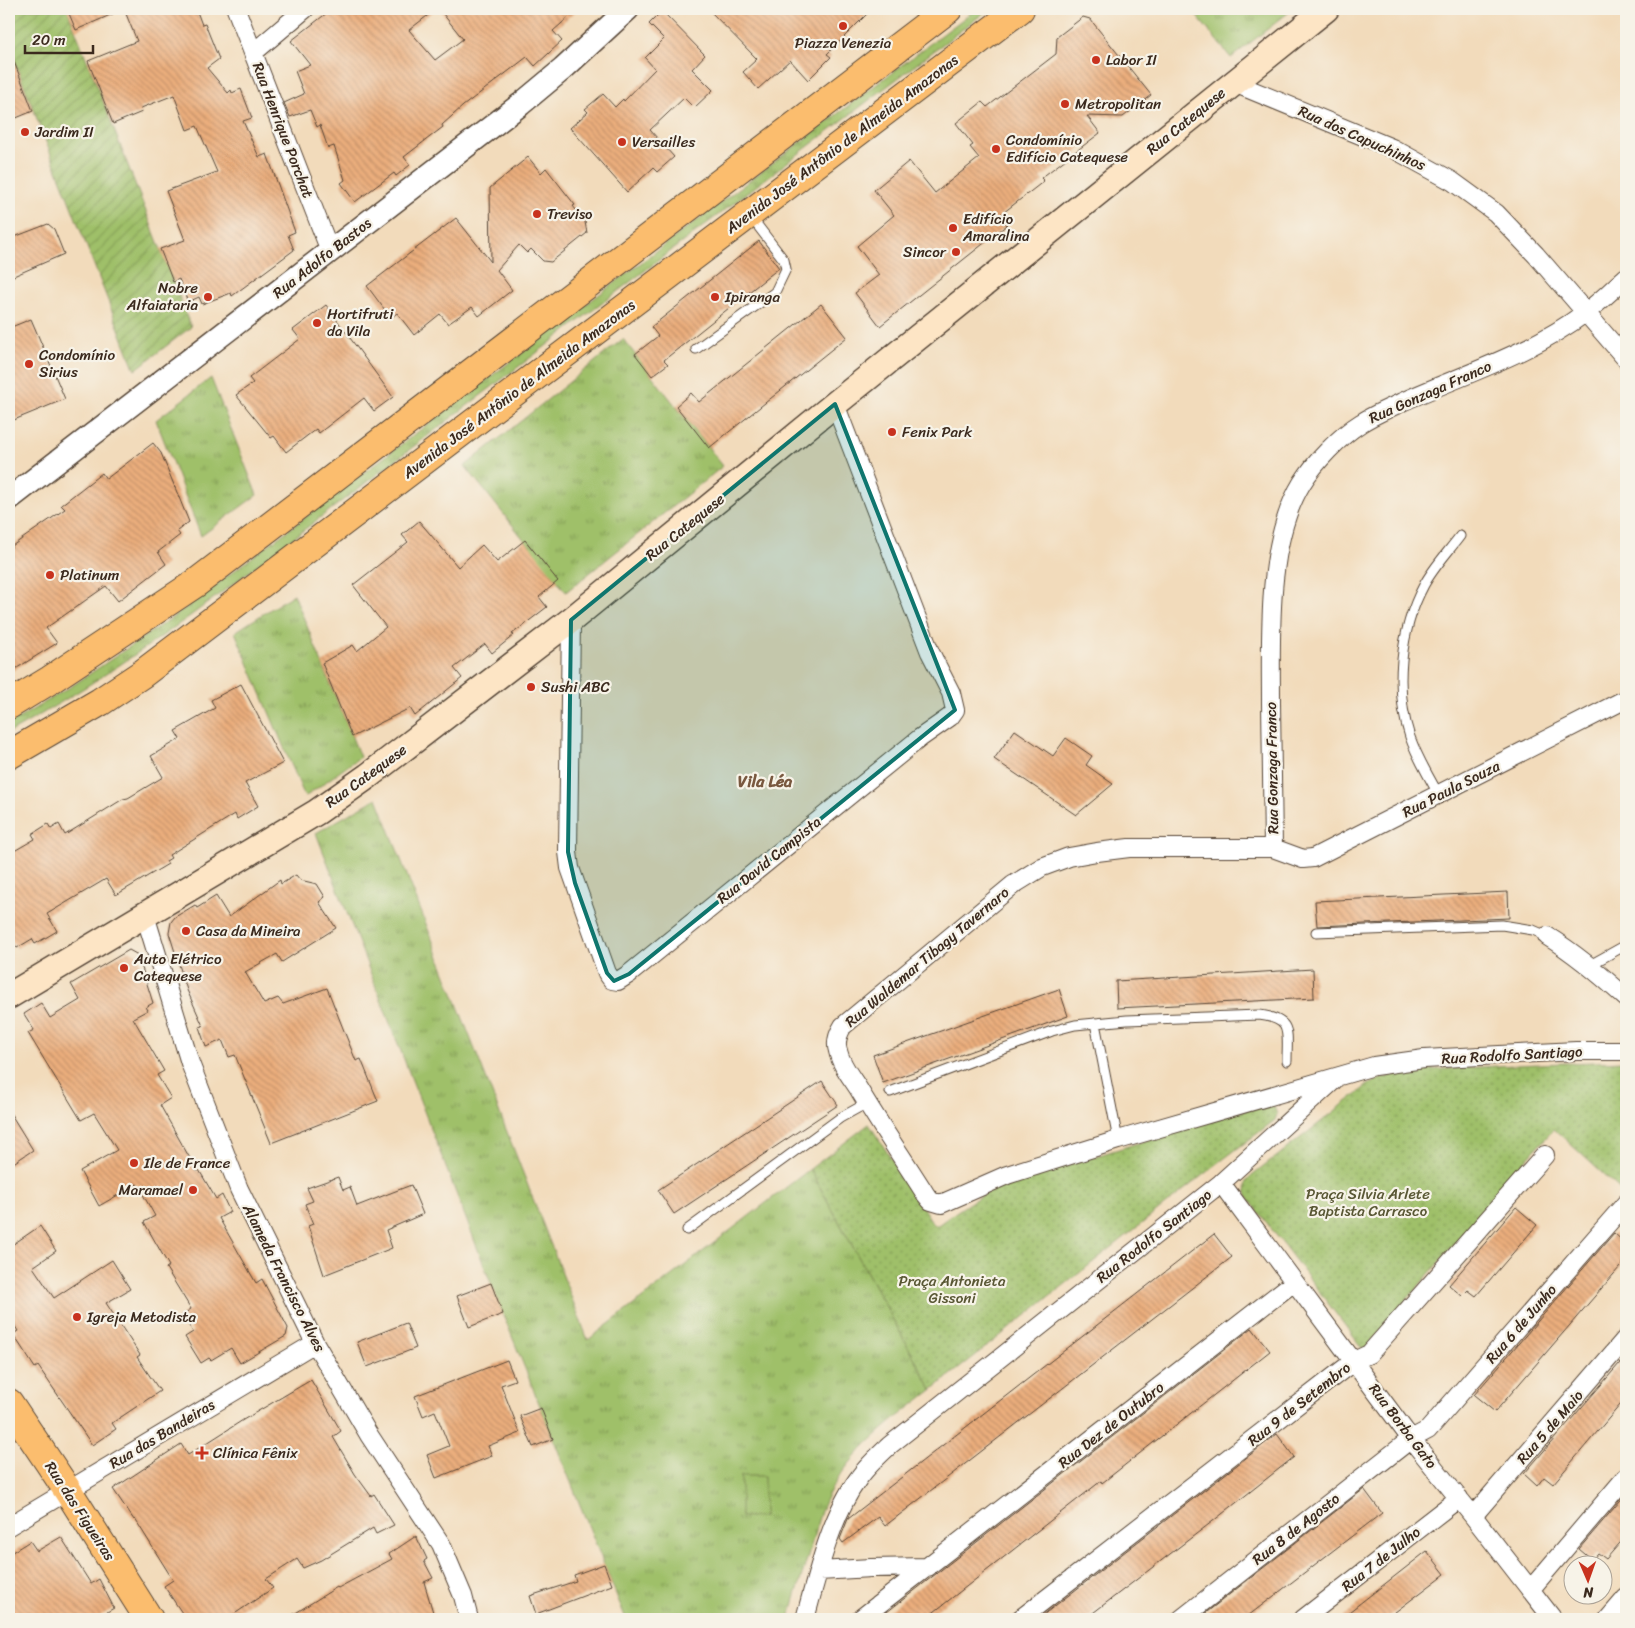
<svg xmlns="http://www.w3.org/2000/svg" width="1635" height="1628" font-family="Sriracha,sans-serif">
<defs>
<pattern id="grass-tufts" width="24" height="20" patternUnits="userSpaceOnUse" patternTransform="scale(1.25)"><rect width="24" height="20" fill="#9fc069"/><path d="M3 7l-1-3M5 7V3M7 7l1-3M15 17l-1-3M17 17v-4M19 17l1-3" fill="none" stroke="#839c56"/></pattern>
<pattern id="park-dots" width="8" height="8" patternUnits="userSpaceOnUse" patternTransform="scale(1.25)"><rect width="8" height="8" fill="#9fc069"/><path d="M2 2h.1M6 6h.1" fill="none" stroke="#839c56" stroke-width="1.8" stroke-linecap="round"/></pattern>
<pattern id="garden-furrows" width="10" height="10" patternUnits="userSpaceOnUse" patternTransform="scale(1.25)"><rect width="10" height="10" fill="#9fc069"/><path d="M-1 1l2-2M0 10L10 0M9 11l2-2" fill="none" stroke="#839c56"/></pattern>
<pattern id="building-back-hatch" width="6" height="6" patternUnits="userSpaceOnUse" patternTransform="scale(1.25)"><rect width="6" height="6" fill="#ebae7d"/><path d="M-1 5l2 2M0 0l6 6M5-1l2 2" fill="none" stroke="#c08e66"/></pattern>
</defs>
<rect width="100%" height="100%" fill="#f7f3e8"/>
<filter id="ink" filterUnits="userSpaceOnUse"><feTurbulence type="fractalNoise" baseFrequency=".02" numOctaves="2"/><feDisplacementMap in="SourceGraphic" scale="10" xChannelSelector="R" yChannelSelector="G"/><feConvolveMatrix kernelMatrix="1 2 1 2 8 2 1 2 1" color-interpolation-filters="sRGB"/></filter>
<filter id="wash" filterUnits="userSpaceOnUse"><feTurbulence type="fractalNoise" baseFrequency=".0096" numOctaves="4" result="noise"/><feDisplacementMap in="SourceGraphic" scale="20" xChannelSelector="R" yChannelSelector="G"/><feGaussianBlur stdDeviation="1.12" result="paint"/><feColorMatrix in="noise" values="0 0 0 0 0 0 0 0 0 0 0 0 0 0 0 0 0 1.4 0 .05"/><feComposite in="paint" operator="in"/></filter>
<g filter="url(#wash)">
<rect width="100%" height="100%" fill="#f2dbbb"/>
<path fill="url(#grass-tufts)" stroke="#6d7544" d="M 976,9 L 989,9 L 217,596 C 151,646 81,692 9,733 L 9,724 L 72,686 L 176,615 Z
M 1191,9 L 1293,9 L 1231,58 Z
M 623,339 L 723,466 L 566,592 L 465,466 Z
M 211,378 L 257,495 L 201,536 L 156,420 Z
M 294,594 L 360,757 L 305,797 L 235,632 Z
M 377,798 L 588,1340 L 810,1169 L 932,1390 C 891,1422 854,1448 828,1495 C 821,1508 817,1524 813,1539 C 805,1565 797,1592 789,1619 L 626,1619 L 503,1314 L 316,833 Z"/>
<path fill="url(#park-dots)" stroke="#6d7544" d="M 1626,1061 L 1626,1195 L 1554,1129 L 1524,1162 L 1366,1348 L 1362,1348 L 1251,1202 C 1247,1194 1244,1188 1248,1179 L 1368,1085 C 1395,1069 1434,1070 1465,1068 C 1519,1064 1572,1063 1626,1061 Z
M 1268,1106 L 1274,1107 L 1277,1114 L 1275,1120 L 1213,1167 L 932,1390 L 810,1169 L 869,1124 L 932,1222 L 935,1225 L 938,1225 C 961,1208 982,1193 1009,1183 L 1251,1108 Z"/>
<path fill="url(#garden-furrows)" stroke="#6d7544" d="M 9,9 L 67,9 L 191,327 L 135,370 L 9,47 Z"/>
<path fill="#9fc069" stroke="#6d7544" d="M 741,1476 L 764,1476 L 764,1517 L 741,1517 Z"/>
<g id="blocks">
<path fill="url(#building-back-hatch)" d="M 67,9 L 196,9 L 202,25 L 205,24 L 219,59 L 207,68 L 228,93 L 231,90 L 232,93 L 241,89 L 252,118 L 243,121 L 259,157 L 267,154 L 295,232 L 288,235 L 294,250 L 232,296 L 231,293 L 202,304 L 199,297 L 188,302 L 179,279 L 173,282 L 160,249 L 185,240 L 166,191 L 217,172 L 197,126 L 187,130 L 174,95 L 141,108 L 142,112 L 113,124 L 88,61 L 137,41 L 124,9 L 76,30 Z
M 332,9 L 436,9 L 409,30 L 435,60 L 463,39 L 439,9 L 578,9 L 553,31 L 562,41 L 535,66 L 527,57 L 463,106 L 442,125 L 443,127 L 404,157 L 410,165 L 396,176 L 394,173 L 355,202 L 341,183 L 345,180 L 334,146 L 328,148 L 320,125 L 317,127 L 310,110 L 290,117 L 284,103 L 304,94 L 295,71 L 310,65 L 291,41 Z
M 708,9 L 872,9 L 827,54 L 831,57 L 808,80 L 790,60 L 758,89 L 743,72 L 757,59 Z
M 662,11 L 705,55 L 692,69 L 713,90 L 694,108 L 684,98 L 650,130 L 674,157 L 657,172 L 653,168 L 627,192 L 570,128 L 588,112 L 585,109 L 603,94 L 615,107 L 623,99 L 624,101 L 655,69 L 645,58 L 664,39 L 649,24 Z
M 1083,17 L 1090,19 L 1151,95 L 1123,117 L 1087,116 L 1100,133 L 1041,178 L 1044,181 L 999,216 L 1007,225 L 880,326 L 855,293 L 879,275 L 857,246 L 894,215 L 874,190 L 909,161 L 935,193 L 979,158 L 970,147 L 973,145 L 956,123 L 982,102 L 987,107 L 1056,54 L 1057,37 Z
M 9,51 L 10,51 L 33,111 L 9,121 Z
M 528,157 L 541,173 L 546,168 L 575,205 L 573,206 L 585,222 L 587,233 L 551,262 L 543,261 L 531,249 L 527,253 L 519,245 L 497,270 L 512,290 L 479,316 L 472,307 L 448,324 L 440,314 L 414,335 L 397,313 L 391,318 L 367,286 L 456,218 L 491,262 L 490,188 Z
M 48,224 L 54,229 L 64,254 L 9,278 L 9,239 Z
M 759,241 L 779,268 L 664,360 L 668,364 L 652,376 L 635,354 L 658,336 L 651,327 Z
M 821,304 L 847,337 L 709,448 L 676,406 L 691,393 L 699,402 Z
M 326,305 L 393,397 L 374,411 L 364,398 L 319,433 L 316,429 L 286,452 L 274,436 L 271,438 L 236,395 L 253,383 L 249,378 L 300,339 L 293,330 Z
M 31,319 L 65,399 L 9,422 L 9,328 Z
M 153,443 L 161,453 L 189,522 L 177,531 L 180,535 L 158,552 L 166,564 L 118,601 L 106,586 L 46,628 L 57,643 L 9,673 L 9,548 L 65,509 L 61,505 L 102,473 L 106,479 Z
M 419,521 L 458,567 L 482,545 L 497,562 L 525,540 L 558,581 L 539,597 L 547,607 L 512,634 L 514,635 L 492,653 L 485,644 L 454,668 L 462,678 L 415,716 L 410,708 L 352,737 L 322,663 L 353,645 L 357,651 L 386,627 L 353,585 L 408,542 L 402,535 Z
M 241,684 L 283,763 L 245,783 L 258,806 L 237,819 L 235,814 L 169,855 L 171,858 L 166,861 L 168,864 L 116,895 L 106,879 L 47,914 L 57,931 L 35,944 L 32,939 L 17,948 L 9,936 L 9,854 L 35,839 L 32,834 L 48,824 L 51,829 L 59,824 L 65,835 L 123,799 L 128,798 L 163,777 L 151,756 L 180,739 L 175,731 L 215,708 L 211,700 Z
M 1015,730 L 1053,756 L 1066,738 L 1092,756 L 1086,765 L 1113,784 L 1076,815 L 994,759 Z
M 296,875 L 300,880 L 317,884 L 325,897 L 319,902 L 336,928 L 282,962 L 277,954 L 245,972 L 264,1004 L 278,998 L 283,1004 L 327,988 L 356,1061 L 361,1059 L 378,1101 L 271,1143 L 235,1055 L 229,1057 L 222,1040 L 206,1047 L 199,1027 L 203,1026 L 187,990 L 169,933 L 171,922 L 175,917 L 195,905 L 197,908 L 216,896 L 229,917 L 280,880 L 281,884 Z
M 1508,892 L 1509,918 L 1317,926 L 1315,901 Z
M 129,950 L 138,955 L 153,1003 L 146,1007 L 148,1010 L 133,1018 L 164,1071 L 157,1075 L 171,1098 L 160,1105 L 197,1171 L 199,1170 L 216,1199 L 222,1195 L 230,1212 L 219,1218 L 256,1283 L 262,1279 L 288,1328 L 286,1336 L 240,1363 L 231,1348 L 211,1360 L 209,1358 L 201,1363 L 185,1337 L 193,1332 L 182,1315 L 191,1309 L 166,1268 L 169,1266 L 144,1222 L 155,1216 L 137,1184 L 99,1206 L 80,1171 L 117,1150 L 94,1113 L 81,1120 L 28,1033 L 34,1030 L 24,1014 L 41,1003 L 50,1018 L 80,1000 L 71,984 Z
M 1313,969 L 1314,998 L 1117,1008 L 1116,981 Z
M 1059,989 L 1068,1016 L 883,1083 L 873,1055 Z
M 822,1081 L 838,1105 L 674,1214 L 658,1190 Z
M 9,1111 L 33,1150 L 9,1166 Z
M 338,1177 L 343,1190 L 350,1187 L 357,1206 L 411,1185 L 423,1214 L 386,1230 L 392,1248 L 324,1275 L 308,1226 L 313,1224 L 305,1204 L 313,1201 L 307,1188 Z
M 1516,1207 L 1537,1225 L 1476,1296 L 1468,1290 L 1462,1296 L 1449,1285 Z
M 40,1226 L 56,1251 L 33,1267 L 54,1298 L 112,1260 L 130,1289 L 106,1303 L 140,1355 L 137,1357 L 160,1391 L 112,1423 L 116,1429 L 92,1445 L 38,1366 L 35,1368 L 13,1334 L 18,1331 L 9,1317 L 9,1247 Z
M 1614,1233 L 1626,1244 L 1626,1260 L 1495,1412 L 1474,1395 Z
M 1214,1234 L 1232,1257 L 885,1526 L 878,1517 L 843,1543 L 840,1539 L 848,1519 Z
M 491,1283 L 503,1314 L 469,1327 L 457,1296 Z
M 406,1323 L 416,1348 L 367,1367 L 357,1342 Z
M 1252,1328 L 1270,1351 L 1102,1483 L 1101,1481 L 925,1619 L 878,1619 Z
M 1626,1356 L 1626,1398 L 1553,1484 L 1544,1477 L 1537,1486 L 1524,1474 Z
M 507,1360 L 515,1380 L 501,1385 L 520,1433 L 488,1446 L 492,1456 L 436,1478 L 427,1455 L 449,1446 L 435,1411 L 423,1416 L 415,1396 Z
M 311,1380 L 341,1431 L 333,1437 L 355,1474 L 371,1496 L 374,1494 L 394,1525 L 376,1534 L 373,1528 L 321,1560 L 303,1568 L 297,1559 L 266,1579 L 273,1588 L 227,1619 L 186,1619 L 164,1586 L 173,1580 L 135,1519 L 134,1520 L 113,1489 L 181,1444 L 188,1455 L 243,1420 Z
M 541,1408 L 553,1439 L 533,1447 L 520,1416 Z
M 1277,1434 L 1294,1457 L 1217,1518 L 1085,1619 L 1038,1619 Z
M 1364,1489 L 1382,1513 L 1244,1619 L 1198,1619 Z
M 1626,1494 L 1626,1536 L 1606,1559 L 1598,1553 L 1592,1560 L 1579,1549 Z
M 416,1536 L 427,1559 L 424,1561 L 433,1578 L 424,1582 L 435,1619 L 286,1619 L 337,1587 L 338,1588 L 392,1559 L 389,1554 Z
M 61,1537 L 91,1584 L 99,1579 L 114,1608 L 95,1619 L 9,1619 L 9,1554 L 30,1541 L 37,1551 Z
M 1427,1551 L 1445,1574 L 1386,1619 L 1340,1619 Z
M 604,1564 L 612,1585 L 536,1614 L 530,1596 L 576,1581 L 574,1575 Z"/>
</g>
</g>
<g filter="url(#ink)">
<use href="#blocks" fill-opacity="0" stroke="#564536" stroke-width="1"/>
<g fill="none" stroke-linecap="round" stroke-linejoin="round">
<defs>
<path id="service" d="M 696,349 L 775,292 L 786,269 L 784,260 L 751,217
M 1439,795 C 1428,776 1417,757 1410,737 C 1394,689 1400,630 1424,585 C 1433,568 1448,552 1460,536
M 1316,932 L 1502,925 L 1533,930 L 1547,936
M 1590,965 L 1626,945
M 1095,1023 L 1118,1140
M 890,1092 L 1052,1031 L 1075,1025 L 1127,1020 L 1259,1015 C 1293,1019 1287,1032 1287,1061
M 687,1230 L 840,1118 L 867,1103"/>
<path id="minor" d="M 236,9 L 330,251
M 253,53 L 305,9
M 1234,83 L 1392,148 L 1452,181 L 1496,213 L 1536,255 L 1626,359
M 571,620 L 568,852 L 570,868 L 607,973 L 612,980 L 618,981 L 629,974 L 920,738 L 950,717 L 955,710 L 951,693 L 930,652 L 835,404
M 1626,699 L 1313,858 L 1303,859 L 1273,848 L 1129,848 L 1097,852 L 1069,857 L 1042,867 L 1013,885 L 843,1026 C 838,1034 835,1042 838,1051 C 841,1065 851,1077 858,1088 C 880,1125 904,1160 926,1195 L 931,1201 L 941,1204 L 1007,1175 L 1118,1140 L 1374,1066 L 1424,1059 L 1576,1051 L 1626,1051
M 1273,848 C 1272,800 1272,751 1271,703 C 1271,636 1266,542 1302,483 C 1315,462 1340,436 1361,423 C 1373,415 1388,409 1402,402 C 1464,374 1531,354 1586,312 C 1600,302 1613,289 1626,277
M 145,915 L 190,1063 L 239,1189 L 315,1343 L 369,1435 L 441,1544 L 463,1596 L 469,1619
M 1547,936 C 1576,954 1601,975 1626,998
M 1221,1183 L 1411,1439 L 1473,1516 L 1553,1619
M 1473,1516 L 1626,1338
M 9,1526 L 315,1343
M 819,1571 L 871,1568 L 928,1567
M 1530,1590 L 1626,1477
M 805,1619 C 817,1575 831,1516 858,1479 C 867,1466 878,1456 890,1445 L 1221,1183 L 1334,1080
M 860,1619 L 1294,1282
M 1020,1619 L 1354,1361 L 1369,1354 L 1545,1155
M 1181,1619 L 1411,1439 L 1428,1430 L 1626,1203
M 1303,1619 L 1459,1498
M 1608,1619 L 1626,1598"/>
<path id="tertiary" d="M 9,499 L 521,104 L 563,69 L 628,9"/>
<path id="secondary" d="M 9,996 L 317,812 L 368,776 L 571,620 L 835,404 L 1326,9"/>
<path id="primary" d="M 9,1403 L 68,1491 L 149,1619"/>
<path id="trunk" d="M 9,705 L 50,680 L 196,583 L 948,9
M 9,755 L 100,702 L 142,674 L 1020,9"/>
</defs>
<use href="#service" stroke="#564536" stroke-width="11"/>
<use href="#minor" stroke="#564536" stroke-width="20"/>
<use href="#tertiary" stroke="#564536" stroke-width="25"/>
<use href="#secondary" stroke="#564536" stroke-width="28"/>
<use href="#primary" stroke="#564536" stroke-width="30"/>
<use href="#trunk" stroke="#564536" stroke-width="30"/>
<use href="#service" stroke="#fff" stroke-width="9"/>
<use href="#minor" stroke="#fff" stroke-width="18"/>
<use href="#tertiary" stroke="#fff" stroke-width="22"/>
<use href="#secondary" stroke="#fde5c5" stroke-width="25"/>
<use href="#primary" stroke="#fbbd6e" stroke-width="28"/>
<use href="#trunk" stroke="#fbbd6e" stroke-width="28"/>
</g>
</g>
<path fill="#0f766e" fill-opacity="0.2" stroke="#0f766e" stroke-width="4" stroke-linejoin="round" d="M 835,404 L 955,710 L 629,974 L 614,981 L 607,973 L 575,883 L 568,852 L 571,620 Z"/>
<g fill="#c8321e" stroke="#f7f3e8" stroke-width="2">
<circle cx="843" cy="26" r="5"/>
<circle cx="1096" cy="60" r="5"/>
<circle cx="1065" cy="104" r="5"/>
<circle cx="25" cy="132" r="5"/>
<circle cx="622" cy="142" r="5"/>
<circle cx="996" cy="149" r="5"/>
<circle cx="537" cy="214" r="5"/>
<circle cx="953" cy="228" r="5"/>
<circle cx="956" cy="252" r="5"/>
<circle cx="208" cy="297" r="5"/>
<circle cx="715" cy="297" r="5"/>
<circle cx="317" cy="323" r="5"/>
<circle cx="29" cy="364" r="5"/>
<circle cx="892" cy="432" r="5"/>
<circle cx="50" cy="575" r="5"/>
<circle cx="531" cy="687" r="5"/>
<circle cx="186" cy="931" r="5"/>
<circle cx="124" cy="968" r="5"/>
<circle cx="134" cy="1163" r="5"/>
<circle cx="193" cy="1190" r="5"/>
<circle cx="77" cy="1317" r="5"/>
<path d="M199.5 1445.5h5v5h5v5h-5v5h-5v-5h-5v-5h5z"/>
</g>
<g text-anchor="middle" stroke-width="4.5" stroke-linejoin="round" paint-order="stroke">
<g font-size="15" fill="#3b2a1e" stroke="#f7f3e8" text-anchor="start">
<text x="843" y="48" text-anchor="middle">Piazza Venezia</text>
<text x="1106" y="65">Labor II</text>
<text x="1075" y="109">Metropolitan</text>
<text x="35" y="137">Jardim II</text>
<text x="1006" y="145">Condomínio<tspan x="1006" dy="17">Edifício Catequese</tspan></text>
<text x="632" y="147">Versailles</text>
<text x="547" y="219">Treviso</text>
<text x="963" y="224">Edifício<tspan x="963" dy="17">Amaralina</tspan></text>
<text x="946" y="257" text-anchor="end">Sincor</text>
<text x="198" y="293" text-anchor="end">Nobre<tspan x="198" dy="17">Alfaiataria</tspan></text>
<text x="725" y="302">Ipiranga</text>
<text x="327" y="319">Hortifruti<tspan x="327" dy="17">da Vila</tspan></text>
<text x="39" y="360">Condomínio<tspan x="39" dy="17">Sirius</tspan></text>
<text x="902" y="437">Fenix Park</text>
<text x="60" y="580">Platinum</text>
<text x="541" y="692">Sushi ABC</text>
<text x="196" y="936">Casa da Mineira</text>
<text x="134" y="964">Auto Elétrico<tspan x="134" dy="17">Catequese</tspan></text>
<text x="144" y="1168">Ile de France</text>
<text x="183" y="1195" text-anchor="end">Maramael</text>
<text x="87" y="1322">Igreja Metodista</text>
<text x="213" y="1458">Clínica Fênix</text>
</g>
<g font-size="15" fill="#3b2a1e" stroke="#f7f3e8">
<text transform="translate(1186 121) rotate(-39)" y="5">Rua Catequese</text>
<text transform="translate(283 130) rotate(69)" y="5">Rua Henrique Porchat</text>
<text transform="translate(1362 138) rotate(24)" y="5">Rua dos Capuchinhos</text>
<text transform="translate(842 144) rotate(-37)" y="5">Avenida José Antônio de Almeida Amazonas</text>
<text transform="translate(322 258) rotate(-38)" y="5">Rua Adolfo Bastos</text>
<text transform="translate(519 389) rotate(-37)" y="5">Avenida José Antônio de Almeida Amazonas</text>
<text transform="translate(1430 392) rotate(-24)" y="5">Rua Gonzaga Franco</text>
<text transform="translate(685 527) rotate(-39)" y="5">Rua Catequese</text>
<text transform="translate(1272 768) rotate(-91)" y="5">Rua Gonzaga Franco</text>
<text transform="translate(366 776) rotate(-36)" y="5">Rua Catequese</text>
<text transform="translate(1451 789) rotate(-27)" y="5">Rua Paula Souza</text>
<text transform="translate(769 860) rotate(-39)" y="5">Rua David Campista</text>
<text transform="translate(927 957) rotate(-40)" y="5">Rua Waldemar Tibagy Tavernaro</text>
<text transform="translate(1512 1055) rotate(-3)" y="5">Rua Rodolfo Santiago</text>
<text transform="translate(1154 1236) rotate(-38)" y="5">Rua Rodolfo Santiago</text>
<text transform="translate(284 1278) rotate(63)" y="5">Alameda Francisco Alves</text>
<text transform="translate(1521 1324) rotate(-49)" y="5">Rua 6 de Junho</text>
<text transform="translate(1299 1404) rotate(-38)" y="5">Rua 9 de Setembro</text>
<text transform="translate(1111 1425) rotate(-38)" y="5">Rua Dez de Outubro</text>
<text transform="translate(1403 1426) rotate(53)" y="5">Rua Borba Gato</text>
<text transform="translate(1550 1427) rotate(-49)" y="5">Rua 5 de Maio</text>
<text transform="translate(162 1434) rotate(-31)" y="5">Rua das Bandeiras</text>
<text transform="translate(80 1511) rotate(57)" y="5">Rua das Figueiras</text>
<text transform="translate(1296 1529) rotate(-38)" y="5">Rua 8 de Agosto</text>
<text transform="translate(1381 1559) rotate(-38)" y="5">Rua 7 de Julho</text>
</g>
<g font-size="15" fill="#595734" stroke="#f7f3e8">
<text x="1368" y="1199">Praça Silvia Arlete<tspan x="1368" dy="17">Baptista Carrasco</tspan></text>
<text x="952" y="1286">Praça Antonieta<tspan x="952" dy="17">Gissoni</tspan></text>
</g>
<g font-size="16" font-weight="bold" fill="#79583f" stroke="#f7f3e8">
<text x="765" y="787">Vila Léa</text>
</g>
</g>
<rect width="1635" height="1628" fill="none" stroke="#f7f3e8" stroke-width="30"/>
<g transform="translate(1588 1580) rotate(178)"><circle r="24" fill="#f7f3e8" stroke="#aca397"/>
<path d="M0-4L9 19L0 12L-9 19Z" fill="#c8321e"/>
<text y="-8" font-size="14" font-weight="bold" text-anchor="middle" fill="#3b2a1e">N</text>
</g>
<path d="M25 45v8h68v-8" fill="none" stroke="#3b2a1e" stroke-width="2.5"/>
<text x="32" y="45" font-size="15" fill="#3b2a1e" stroke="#f7f3e8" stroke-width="4" paint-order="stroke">20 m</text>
</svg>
